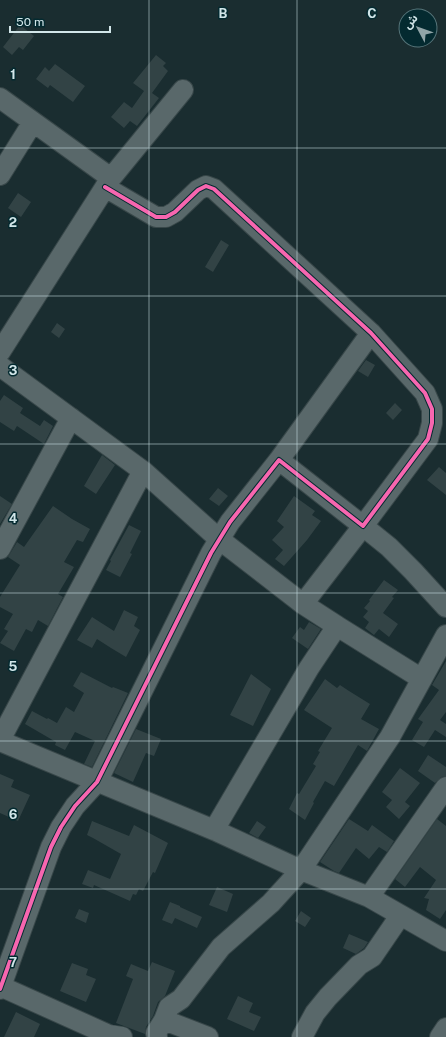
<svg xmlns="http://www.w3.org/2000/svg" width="446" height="1037" font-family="'Public Sans','Noto Sans Arabic',sans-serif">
<rect width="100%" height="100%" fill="#1a2d30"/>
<path fill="#324345" d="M 20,25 L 34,36 L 23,50 L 19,47 L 12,55 L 3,47 Z
M 156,55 L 166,63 L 163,66 L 168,71 L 152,93 L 159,98 L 137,126 L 130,121 L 124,128 L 111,117 L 124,102 L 132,108 L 144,91 L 133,83 Z
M 55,64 L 85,86 L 73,102 L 50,85 L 48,88 L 36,79 L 45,67 L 49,71 Z
M 18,193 L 31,202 L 21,217 L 8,208 Z
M 221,240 L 229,245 L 213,272 L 205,267 Z
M 57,323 L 65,329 L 59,338 L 51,332 Z
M 366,360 L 375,365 L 368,377 L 358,371 Z
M 4,395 L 23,408 L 20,413 L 40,426 L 44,420 L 53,426 L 44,444 L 17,426 L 14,431 L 0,422 L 0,401 Z
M 395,403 L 402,410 L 393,420 L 386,413 Z
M 102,455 L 115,465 L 96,494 L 84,486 Z
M 439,467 L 446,473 L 446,495 L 427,480 Z
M 218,488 L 228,496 L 219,506 L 209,499 Z
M 0,496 L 12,504 L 0,524 Z
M 294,496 L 315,511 L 312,515 L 321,521 L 307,540 L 284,566 L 275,559 L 283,550 L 272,540 L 284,527 L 277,521 Z
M 53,506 L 72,519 L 90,529 L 83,542 L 77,540 L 64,562 L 74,567 L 58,594 L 63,597 L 48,626 L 38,620 L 32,632 L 26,629 L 14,651 L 0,643 L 8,631 L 4,629 L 13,614 L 0,607 L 0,597 L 20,565 L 8,557 L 17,542 L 24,547 Z
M 129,525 L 141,531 L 130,553 L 132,554 L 120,577 L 106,570 L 111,561 L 110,560 Z
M 384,580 L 398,590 L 392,597 L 394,598 L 383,613 L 398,624 L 389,637 L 379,629 L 374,635 L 365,628 L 369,622 L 363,617 L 368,611 L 364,608 L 370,601 L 369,600 Z
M 124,610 L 138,617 L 134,626 L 140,630 L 126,657 L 111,648 L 97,639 L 92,648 L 77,640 L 92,617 L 114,631 Z
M 309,622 L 321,629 L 308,649 L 292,638 L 300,627 L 304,630 Z
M 446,661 L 446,712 L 440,720 L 446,724 L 446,737 L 435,730 L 424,747 L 412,740 L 423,722 L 418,719 L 439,690 L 432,685 Z
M 81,672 L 112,688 L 113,687 L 128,693 L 92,767 L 84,764 L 95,741 L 75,732 L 65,750 L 55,745 L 56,742 L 25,724 L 32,711 L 47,719 L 48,718 L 57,723 L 66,707 L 74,712 L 84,693 L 73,686 Z
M 251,674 L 271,689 L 253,726 L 230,715 Z
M 325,679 L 337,688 L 340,685 L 349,691 L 370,704 L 361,719 L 379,729 L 367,751 L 358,745 L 334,786 L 325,781 L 313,802 L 314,803 L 305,820 L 289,809 L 297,793 L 299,794 L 316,766 L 313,764 L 320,752 L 318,751 L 332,728 L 304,710 Z
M 136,729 L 161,739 L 154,756 L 146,753 L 133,782 L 114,773 Z
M 428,755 L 446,767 L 446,776 L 441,777 L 435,783 L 418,771 Z
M 400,768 L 420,783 L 405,802 L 410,806 L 399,819 L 386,807 L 392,800 L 382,792 Z
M 0,774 L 14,780 L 11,787 L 30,795 L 18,821 L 0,813 Z
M 349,819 L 368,831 L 372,825 L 394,841 L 387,852 L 379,847 L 369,859 L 356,848 L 339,873 L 334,871 L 320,862 Z
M 437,819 L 446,826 L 446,910 L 440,919 L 426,910 L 429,899 L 424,898 L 436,880 L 420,867 L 405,887 L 395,879 Z
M 92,821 L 129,836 L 134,825 L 168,843 L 155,873 L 153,872 L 143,891 L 139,889 L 136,895 L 133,894 L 130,901 L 94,885 L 93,888 L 82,884 L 88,870 L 110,879 L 121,854 L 93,838 L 87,835 Z
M 257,821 L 266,827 L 258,838 L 249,833 Z
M 217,887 L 233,894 L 227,912 L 209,905 Z
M 170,902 L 180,906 L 180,907 L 202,917 L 197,928 L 175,918 L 172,924 L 162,920 Z
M 79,909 L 89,913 L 86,923 L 75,918 Z
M 301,911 L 311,918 L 305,927 L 295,921 Z
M 349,934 L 368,942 L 364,948 L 356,954 L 343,948 Z
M 152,962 L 175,971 L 165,996 L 158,1002 L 153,1016 L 146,1027 L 145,1034 L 116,1023 L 133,979 L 126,976 L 131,964 L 148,971 Z
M 72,963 L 88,969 L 86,975 L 96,979 L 86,1002 L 60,991 Z
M 238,996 L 253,1003 L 249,1012 L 261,1017 L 254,1031 L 227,1019 Z
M 16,1012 L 40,1024 L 34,1037 L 4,1037 Z"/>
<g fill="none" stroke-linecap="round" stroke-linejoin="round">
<defs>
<path id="minor" d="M 0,98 L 111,178 L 0,352
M 0,175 L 33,122
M 111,178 L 183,90
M 0,366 L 143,471 L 219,539 L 303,604
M 279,460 L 371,333
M 0,549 L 71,418
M 337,626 L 422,679
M 0,740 L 143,471
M 0,741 L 214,830 L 301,870 L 369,897 L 446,941
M 214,830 L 309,668 L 337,626 L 303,604 L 363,526 L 389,547 L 413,571 L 446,607
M 369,897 L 446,787
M 0,986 L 109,1035 L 122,1037
M 0,989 L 51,847 L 61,827 L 75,806 L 97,782 L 211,553 L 230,522 L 279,460 L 363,526 L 428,439 L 432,423 L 432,409 L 425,393 L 371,333 L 214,189 L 206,186 L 198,190 L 175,212 L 166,217 L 156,217 L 105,187
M 164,1020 L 208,1037
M 157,1037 L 156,1033 L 164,1020 L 169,1007 L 181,999 L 221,947 L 271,903 L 301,870 L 390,737 L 446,635
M 302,1037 L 315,1013 L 328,997 L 359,965 L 372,957 L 400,916
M 440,1037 L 446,1028"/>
</defs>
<use href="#minor" stroke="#384749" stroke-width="22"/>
<use href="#minor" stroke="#59686a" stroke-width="20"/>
<defs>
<path id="cycleway" d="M 0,989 L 51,847 L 61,827 L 75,806 L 97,782 L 211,553 L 230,522 L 279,460 L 363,526 L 428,439 L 432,423 L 432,409 L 425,393 L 371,333 L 214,189 L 206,186 L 198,190 L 175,212 L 166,217 L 156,217 L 105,187"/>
</defs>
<use href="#cycleway" stroke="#042a30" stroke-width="6"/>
<use href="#cycleway" stroke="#f766af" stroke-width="4"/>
</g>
<path fill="none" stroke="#d2e6e9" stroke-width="1" stroke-opacity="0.55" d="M 149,0 L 149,1037M 297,0 L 297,1037M 0,148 L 446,148M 0,296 L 446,296M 0,444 L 446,444M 0,593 L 446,593M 0,741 L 446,741M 0,889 L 446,889"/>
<g font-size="13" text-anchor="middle" font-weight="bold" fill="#d2e6e9" stroke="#042a30" stroke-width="3" stroke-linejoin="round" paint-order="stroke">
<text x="223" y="18">B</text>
<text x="372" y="18">C</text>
<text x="13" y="79">1</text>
<text x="13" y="227">2</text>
<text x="13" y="375">3</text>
<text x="13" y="523">4</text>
<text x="13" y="671">5</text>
<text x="13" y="819">6</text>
<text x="13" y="967">7</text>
</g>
<g transform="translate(418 28) rotate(311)"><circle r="19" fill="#042a30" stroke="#56757a"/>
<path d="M0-3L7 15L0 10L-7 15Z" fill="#92a5a8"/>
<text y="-6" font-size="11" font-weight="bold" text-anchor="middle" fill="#d2e6e9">ش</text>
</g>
<path d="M10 26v6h100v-6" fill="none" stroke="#d2e6e9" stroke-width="2"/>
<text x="16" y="26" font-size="12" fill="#d2e6e9" stroke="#042a30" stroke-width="3" paint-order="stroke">50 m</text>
</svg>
